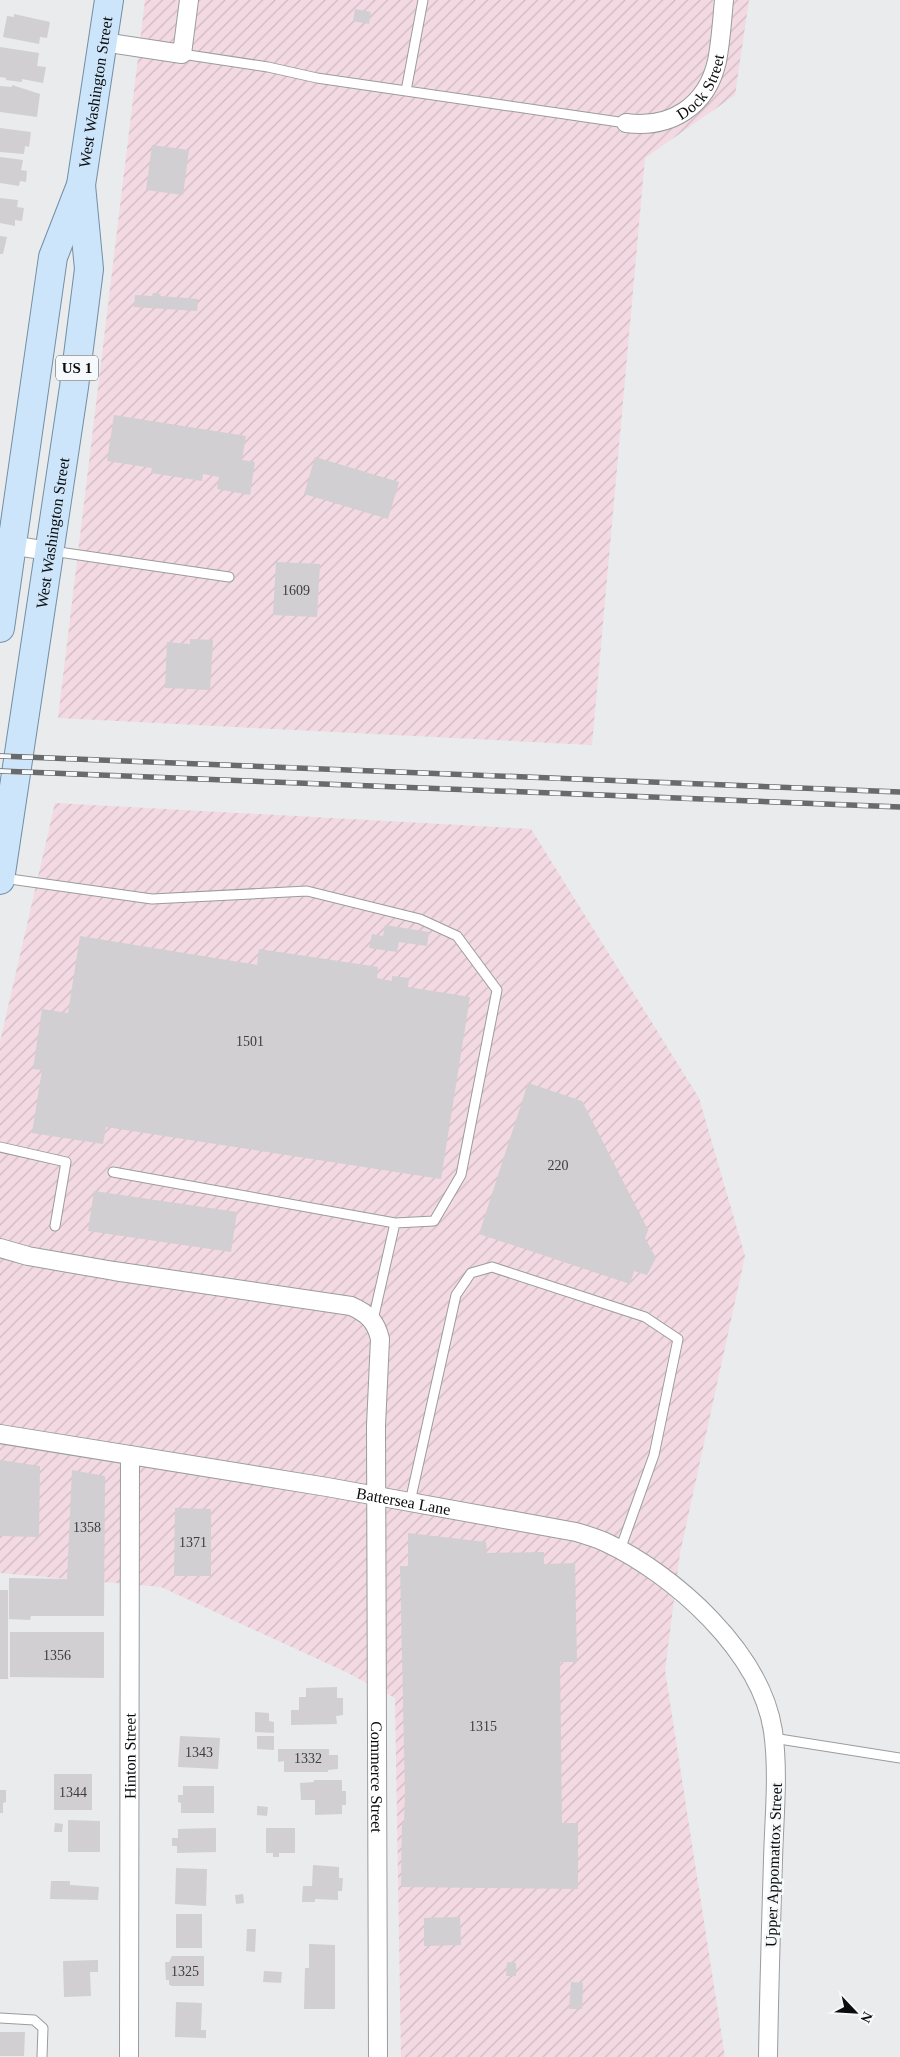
<svg xmlns="http://www.w3.org/2000/svg" width="900" height="2057" font-family="'Times New Roman',serif">
<defs>
<pattern id="industrial-furrows" width="10" height="10" patternUnits="userSpaceOnUse" patternTransform="scale(1.25)"><rect width="10" height="10" fill="#f3d9e2"/><path d="M-1 1l2-2M0 10L10 0M9 11l2-2" fill="none" stroke="#cfb9c1"/></pattern>
</defs>
<rect width="100%" height="100%" fill="#e9ebed"/>
<path fill="url(#industrial-furrows)" d="M 145,0 L 749,0 L 735,95 L 645,158 L 592,745 L 58,718 Z
M 55,803 L 531,829 L 699,1098 L 745,1256 L 680,1553 L 665,1670 L 725,2057 L 401,2057 L 395,1698 L 346,1672 L 161,1587 L 0,1573 L 0,1042 Z"/>
<path fill="#d1cfd1" d="M 355,9 L 371,12 L 369,24 L 353,21 Z
M 14,14 L 50,22 L 47,38 L 40,37 L 39,44 L 3,37 L 7,16 L 14,17 Z
M 0,47 L 39,53 L 37,66 L 46,67 L 43,83 L 22,79 L 22,82 L 6,80 L 6,78 L 0,77 Z
M 12,85 L 40,94 L 37,117 L 0,112 L 0,86 L 12,87 Z
M 0,128 L 31,132 L 29,147 L 25,146 L 24,154 L 0,152 Z
M 152,145 L 189,150 L 183,195 L 146,190 Z
M 0,157 L 23,160 L 21,170 L 27,171 L 26,182 L 20,181 L 19,186 L 0,183 Z
M 0,198 L 18,200 L 17,207 L 24,208 L 22,221 L 15,220 L 15,226 L 0,223 Z
M 0,236 L 7,237 L 3,254 L 0,254 Z
M 153,293 L 161,294 L 160,296 L 198,299 L 197,311 L 134,307 L 135,295 L 152,296 Z
M 114,415 L 246,436 L 242,460 L 255,462 L 250,495 L 217,489 L 219,477 L 203,474 L 202,481 L 151,473 L 152,468 L 107,461 Z
M 315,457 L 399,482 L 388,519 L 304,494 Z
M 276,562 L 320,564 L 317,617 L 273,615 Z
M 190,639 L 213,640 L 210,690 L 165,688 L 167,642 L 190,644 Z
M 385,925 L 429,932 L 427,946 L 399,942 L 397,952 L 369,948 L 372,934 L 383,936 Z
M 80,936 L 257,965 L 259,949 L 378,967 L 377,978 L 392,981 L 392,976 L 409,978 L 408,987 L 470,997 L 441,1179 L 106,1127 L 103,1144 L 32,1133 L 42,1070 L 33,1069 L 42,1009 L 68,1013 Z
M 528,1083 L 582,1101 L 648,1230 L 645,1238 L 656,1258 L 647,1275 L 634,1271 L 630,1284 L 479,1234 Z
M 94,1191 L 237,1212 L 231,1252 L 88,1231 Z
M 0,1460 L 40,1466 L 39,1537 L 0,1536 Z
M 72,1470 L 105,1476 L 104,1616 L 31,1616 L 30,1620 L 9,1619 L 9,1578 L 67,1579 Z
M 175,1508 L 211,1509 L 211,1576 L 174,1576 Z
M 408,1533 L 486,1542 L 487,1553 L 544,1552 L 544,1564 L 575,1563 L 577,1662 L 560,1662 L 562,1823 L 578,1823 L 578,1889 L 401,1887 L 402,1822 L 404,1822 L 405,1793 L 400,1566 L 408,1566 Z
M 0,1590 L 8,1590 L 8,1679 L 0,1679 Z
M 10,1632 L 104,1632 L 104,1678 L 10,1677 Z
M 337,1687 L 337,1698 L 343,1698 L 343,1715 L 336,1716 L 337,1724 L 291,1725 L 291,1710 L 299,1710 L 299,1697 L 306,1697 L 306,1688 Z
M 255,1712 L 269,1713 L 269,1721 L 274,1722 L 274,1733 L 255,1732 Z
M 180,1736 L 220,1738 L 218,1769 L 178,1767 Z
M 257,1736 L 274,1736 L 274,1750 L 257,1749 Z
M 278,1749 L 329,1749 L 329,1755 L 338,1755 L 338,1769 L 328,1770 L 328,1772 L 284,1772 L 284,1761 L 278,1762 Z
M 54,1774 L 92,1774 L 92,1810 L 54,1810 Z
M 314,1780 L 342,1780 L 342,1791 L 346,1791 L 346,1805 L 342,1805 L 342,1814 L 315,1815 L 315,1800 L 301,1800 L 300,1783 L 314,1782 Z
M 183,1786 L 214,1786 L 214,1813 L 181,1813 L 181,1803 L 178,1802 L 178,1795 L 183,1795 Z
M 0,1790 L 6,1790 L 6,1802 L 3,1803 L 3,1813 L 0,1813 Z
M 257,1806 L 268,1807 L 267,1816 L 257,1815 Z
M 68,1820 L 100,1821 L 100,1852 L 68,1852 Z
M 55,1823 L 63,1824 L 62,1832 L 54,1832 Z
M 216,1828 L 216,1852 L 177,1853 L 177,1846 L 172,1846 L 172,1838 L 178,1838 L 178,1829 Z
M 266,1828 L 295,1828 L 295,1853 L 279,1853 L 279,1857 L 273,1857 L 273,1853 L 266,1853 Z
M 313,1865 L 339,1867 L 339,1878 L 343,1878 L 342,1891 L 338,1891 L 338,1900 L 315,1899 L 315,1902 L 302,1902 L 303,1886 L 312,1886 Z
M 176,1868 L 207,1869 L 206,1906 L 175,1904 Z
M 51,1881 L 70,1881 L 70,1885 L 99,1887 L 98,1900 L 50,1899 Z
M 243,1894 L 244,1903 L 236,1904 L 235,1895 Z
M 176,1914 L 202,1914 L 202,1948 L 176,1948 Z
M 460,1917 L 461,1945 L 424,1946 L 424,1918 Z
M 247,1929 L 256,1929 L 255,1952 L 246,1951 Z
M 309,1944 L 335,1945 L 335,2009 L 304,2009 L 305,1968 L 309,1968 Z
M 172,1956 L 204,1956 L 204,1986 L 171,1986 L 171,1985 L 169,1985 L 169,1980 L 166,1980 L 165,1962 L 169,1962 Z
M 98,1960 L 98,1972 L 90,1972 L 91,1996 L 64,1997 L 63,1961 Z
M 507,1962 L 516,1963 L 516,1976 L 506,1976 Z
M 264,1971 L 282,1972 L 281,1983 L 263,1982 Z
M 571,1982 L 583,1983 L 582,2009 L 569,2009 Z
M 176,2002 L 202,2003 L 201,2030 L 206,2030 L 206,2038 L 175,2037 Z
M 0,2032 L 25,2032 L 24,2056 L 0,2056 Z"/>
<g fill="none" stroke-linecap="round" stroke-linejoin="round">
<defs>
<path id="service" d="M 182,54 L 268,67 L 317,78 L 626,123
M 406,91 L 423,0
M 52,551 L 229,577
M 3,878 L 152,899 L 307,891 L 420,919 L 457,936 L 497,990 L 461,1175 L 434,1221 L 395,1223 L 373,1320
M 0,1147 L 66,1162 L 55,1226
M 113,1172 L 395,1223
M 410,1502 L 456,1295 L 471,1273 L 492,1267 L 645,1317 L 678,1339 L 654,1455 L 620,1550
M 773,1738 L 900,1758
M 0,2018 L 34,2020 L 43,2028 L 42,2057"/>
<g id="minor">
<path d="M 103,42 L 182,54 L 189,0"/>
<path id="s1" d="M 626,123 C 671,129 707,106 717,61 C 721,41 722,20 724,0"/>
<path d="M 3,544 L 49,551"/>
<path id="s2" d="M 0,1248 L 28,1256 L 114,1271 L 351,1306 C 367,1313 376,1321 380,1339 L 376,1426 L 378,2057"/>
<path id="s3" d="M 0,1434 L 327,1487 L 576,1532 C 586,1535 596,1538 605,1542 C 674,1574 761,1652 773,1731 C 779,1773 774,1818 773,1860 C 771,1926 769,1991 768,2057"/>
<path id="s4" d="M 129,2057 L 130,1455"/>
</g>
<g id="primary">
<path id="s5" d="M 0,628 L 53,257 L 81,185 L 109,0"/>
<path id="s6" d="M 0,880 L 74,387 L 89,269 L 81,185"/>
</g>
</defs>
<use href="#service" stroke="#9a9c9e" stroke-width="11"/>
<use href="#minor" stroke="#9a9c9e" stroke-width="20"/>
<use href="#primary" stroke="#728ea5" stroke-width="30"/>
<use href="#service" stroke="#fff" stroke-width="9"/>
<use href="#minor" stroke="#fff" stroke-width="18"/>
<use href="#primary" stroke="#cce5fa" stroke-width="28"/>
<defs>
<path id="rail" d="M 0,756 L 900,792
M 0,771 L 900,807"/>
</defs>
<use href="#rail" stroke="#696a6b" stroke-width="5.5"/>
<use href="#rail" stroke="#f6f9fb" stroke-width="4" stroke-dasharray="11" stroke-linecap="butt"/>
</g>
<g text-anchor="middle" stroke-width="5" stroke-linejoin="round" paint-order="stroke">
<g font-size="14" fill="#3c3d3e">
<text x="296" y="595">1609</text>
<text x="250" y="1046">1501</text>
<text x="558" y="1170">220</text>
<text x="87" y="1532">1358</text>
<text x="193" y="1547">1371</text>
<text x="57" y="1660">1356</text>
<text x="483" y="1731">1315</text>
<text x="199" y="1757">1343</text>
<text x="308" y="1763">1332</text>
<text x="73" y="1797">1344</text>
<text x="185" y="1976">1325</text>
</g>
<rect fill="#f6f9fb" stroke="#525354" stroke-width="1" x="56" y="355.5" width="42" height="25" rx="4"/>
<g font-size="15" font-weight="bold" fill="#0b0c0d">
<text x="77" y="373">US 1</text>
</g>
<g font-size="16" fill="#0b0c0d" stroke="#f6f9fb">
<text dy="6" stroke="none"><textPath href="#s1" startOffset="91">Dock Street</textPath></text>
<text dy="6" stroke="none"><textPath href="#s5" startOffset="546">West Washington Street</textPath></text>
<text dy="6" stroke="none"><textPath href="#s6" startOffset="351">West Washington Street</textPath></text>
<text dy="6" stroke="none"><textPath href="#s3" startOffset="409">Battersea Lane</textPath></text>
<text dy="6" stroke="none"><textPath href="#s4" startOffset="301">Hinton Street</textPath></text>
<text dy="6" stroke="none"><textPath href="#s2" startOffset="840">Commerce Street</textPath></text>
<text transform="translate(773 1865) rotate(-88)" y="6">Upper Appomattox Street</text>
</g>
</g>
<g transform="translate(855 2012) rotate(115)" stroke="#f6f9fb" stroke-width="4" paint-order="stroke">
<path d="M0-4L9 19L0 12L-9 19Z" fill="#0b0c0d"/>
<text y="-8" font-size="14" font-weight="bold" text-anchor="middle" fill="#0b0c0d">N</text>
</g>
</svg>
